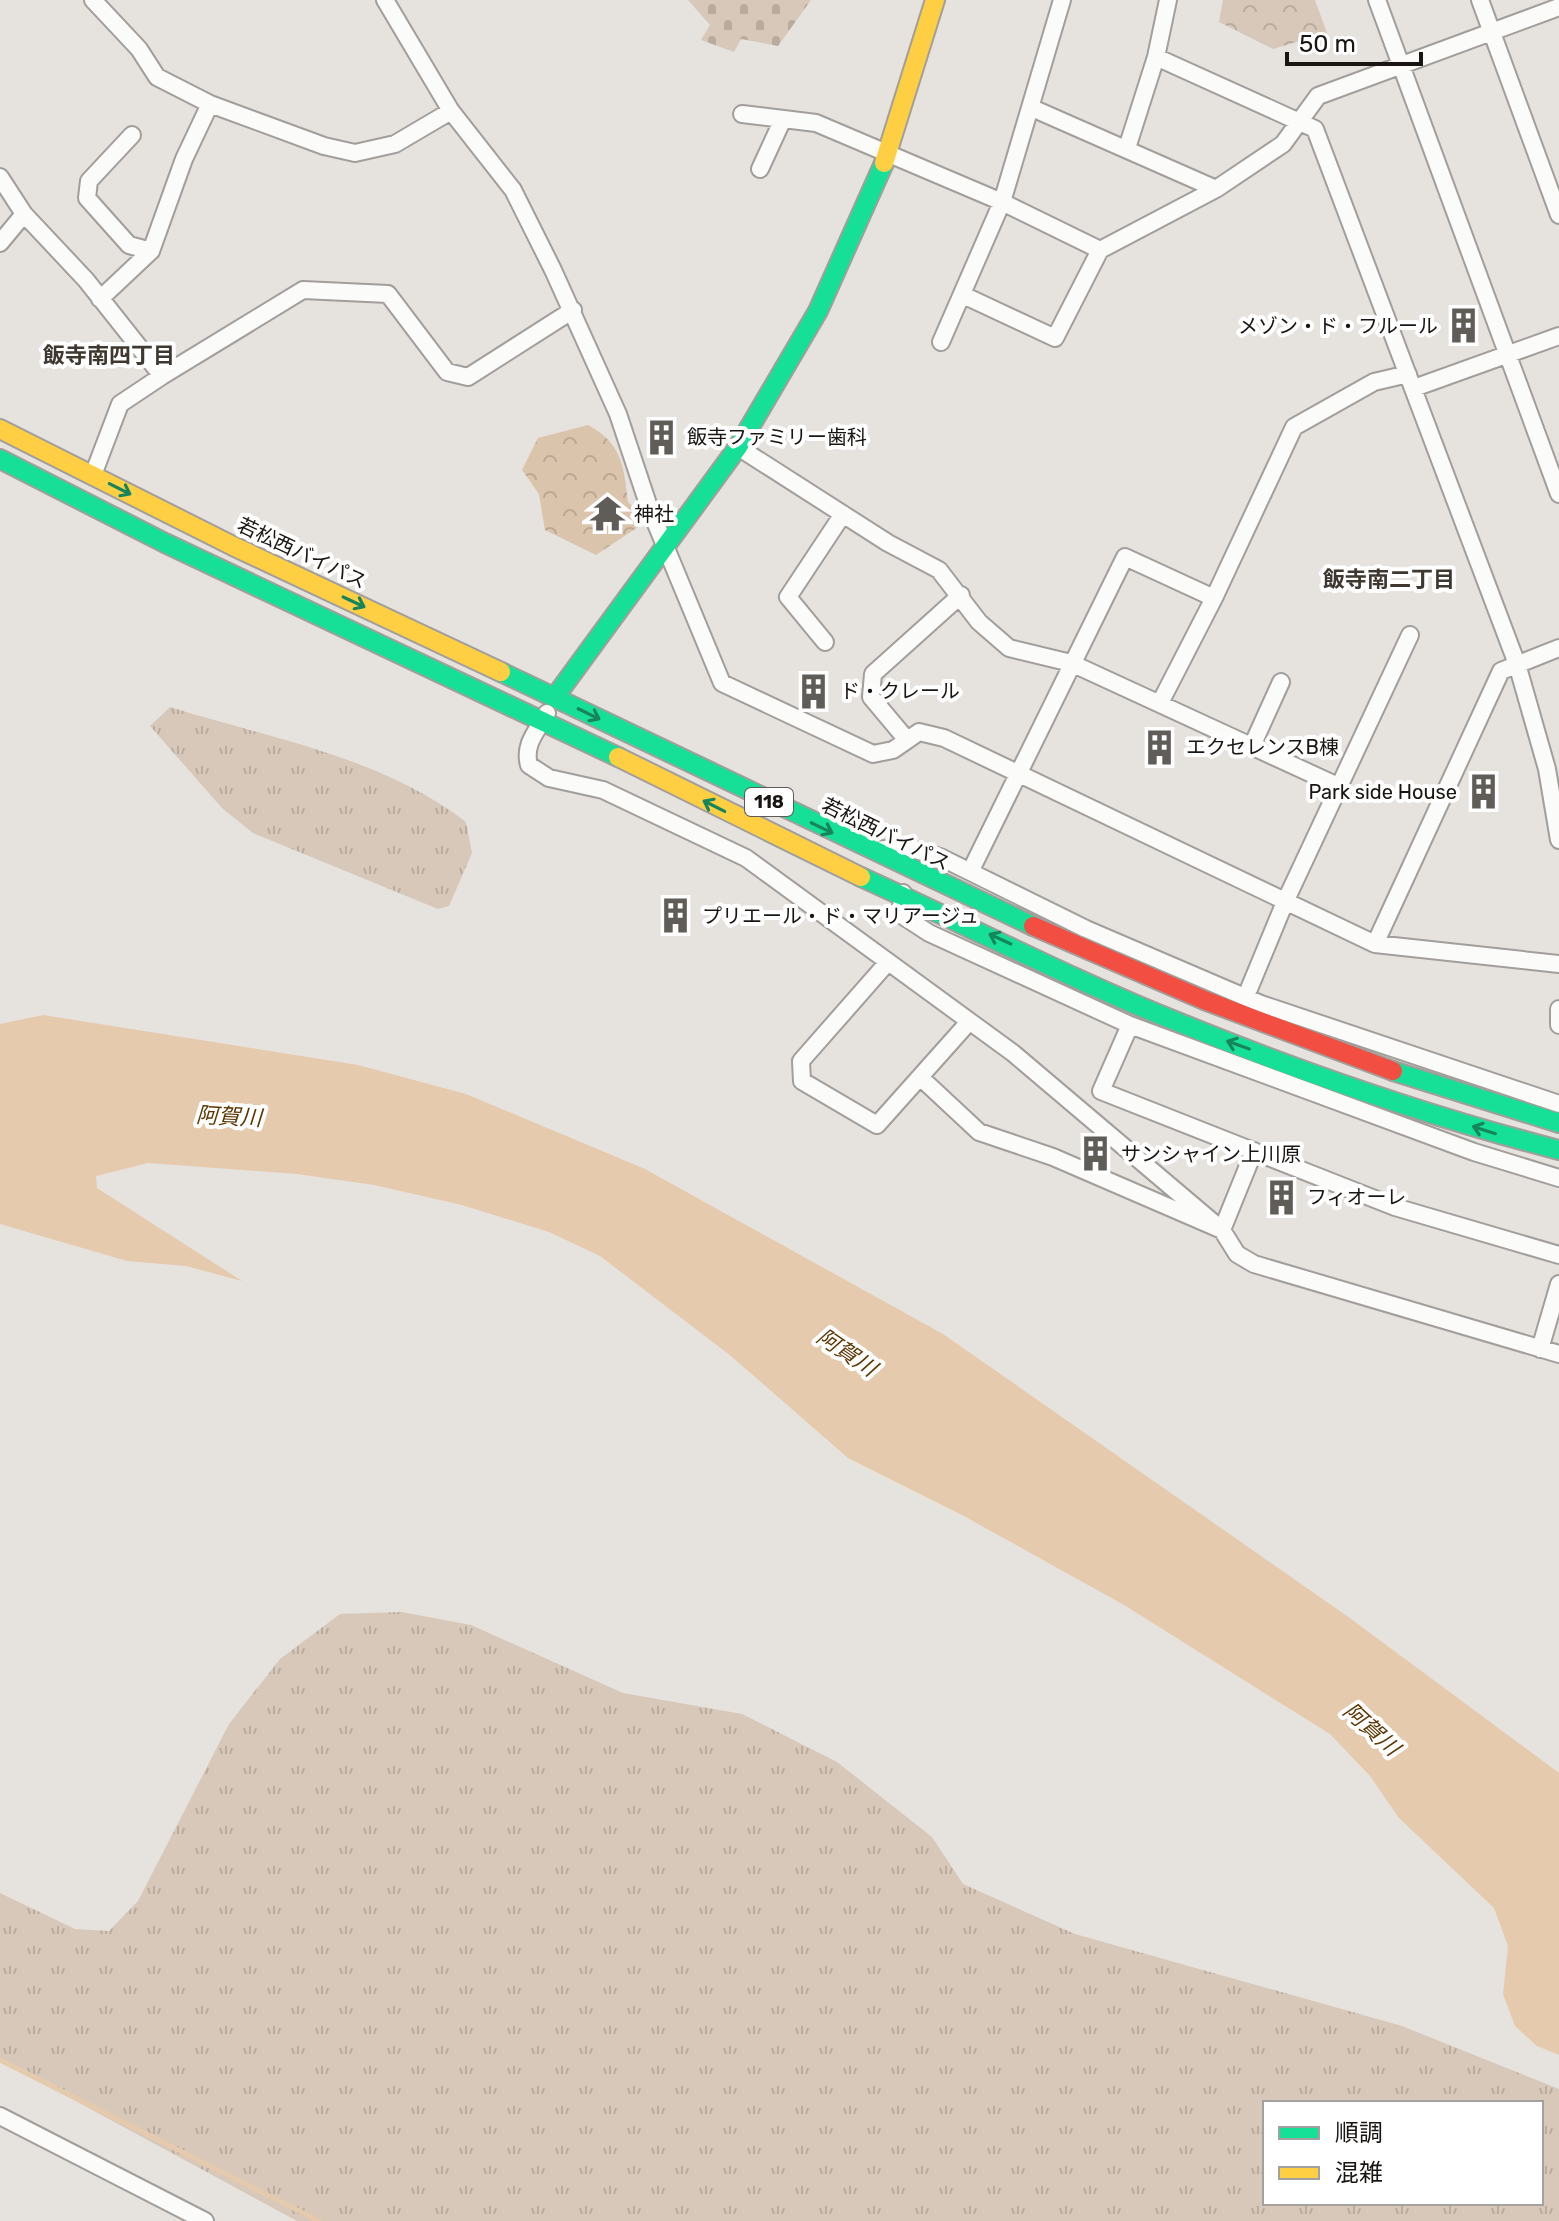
<svg xmlns="http://www.w3.org/2000/svg" width="1559" height="2221" font-family="Rubik,'Noto Sans JP',sans-serif">
<defs>
<pattern id="grass-tufts" width="24" height="20" patternUnits="userSpaceOnUse" patternTransform="scale(2)"><rect width="24" height="20" fill="#d8c8b9"/><path d="M3 7l-1-3M5 7V3M7 7l1-3M15 17l-1-3M17 17v-4M19 17l1-3" fill="none" stroke="#b9ab9e"/></pattern>
<pattern id="forest-crowns" width="20" height="18" patternUnits="userSpaceOnUse" patternTransform="scale(2)"><rect width="20" height="18" fill="#dbc4ac"/><path d="M2 6a3 3 0 1 1 6 0M12 15a3 3 0 1 1 6 0" fill="none" stroke="#bba893"/></pattern>
<pattern id="cemetery-stones" width="16" height="16" patternUnits="userSpaceOnUse" patternTransform="scale(2)"><rect width="16" height="16" fill="#d8c8b9"/><path d="M2 7V4a2 2 0 0 1 4 0v3zM10 15v-3a2 2 0 0 1 4 0v3z" fill="#b9ab9e"/></pattern>
<pattern id="park-crowns" width="20" height="18" patternUnits="userSpaceOnUse" patternTransform="scale(2)"><rect width="20" height="18" fill="#d8c8b9"/><path d="M2 6a3 3 0 1 1 6 0M12 15a3 3 0 1 1 6 0" fill="none" stroke="#b9ab9e"/></pattern>
</defs>
<rect width="100%" height="100%" fill="#e6e2de"/>
<path fill="url(#grass-tufts)" fill-rule="evenodd" d="M 170,707 C 269,738 382,757 466,822 L 472,853 L 449,906 L 438,909 L 253,833 L 222,808 L 150,726 Z
M 402,1612 L 471,1625 L 623,1693 L 742,1714 L 837,1762 L 932,1837 L 963,1884 L 1075,1934 L 1402,2026 L 1559,2089 L 1559,2221 L 297,2221 L 0,2060 L 0,1893 L 75,1929 L 109,1931 L 138,1901 L 229,1724 L 280,1659 L 340,1614 ZM 1541,2103 L 1541,2203 L 1265,2203 L 1265,2103 Z"/>
<path fill="url(#forest-crowns)" d="M 588,425 C 622,443 624,467 628,502 L 643,516 L 641,525 L 596,555 L 545,530 L 539,494 L 522,470 L 538,438 Z"/>
<path fill="url(#cemetery-stones)" d="M 688,0 L 811,0 L 778,46 L 741,39 L 734,52 L 701,40 L 710,25 Z"/>
<path fill="url(#park-crowns)" d="M 1223,0 L 1315,0 L 1327,33 L 1273,49 L 1219,22 Z"/>
<path fill="#e6caad" d="M 43,1015 L 358,1065 L 466,1094 L 645,1169 L 943,1334 L 1347,1616 L 1559,1773 L 1559,2055 L 1537,2046 L 1515,2026 L 1503,1994 L 1508,1946 L 1494,1908 L 1399,1818 L 1370,1776 L 1330,1734 L 1124,1605 L 962,1515 L 848,1458 L 731,1356 L 600,1256 L 549,1232 L 462,1205 L 374,1185 L 297,1174 L 148,1163 L 96,1176 L 97,1188 L 242,1281 L 186,1266 L 127,1261 L 0,1224 L 0,1024 Z"/>
<g fill="none" stroke-linecap="round" stroke-linejoin="round">
<path stroke="#e6caad" stroke-width="5" d="M 0,2060 L 319,2221"/>
<defs>
<path id="street" d="M 93,0 L 139,49 L 157,77 L 210,104 L 324,146 L 355,153 L 395,144 L 451,111
M 385,0 L 451,111 L 513,190 L 553,270 L 618,414 L 649,507 L 722,683 L 873,754 L 893,750 L 919,732 L 944,738 L 1375,944 L 1559,964
M 1377,0 L 1559,494
M 1480,0 L 1559,215
M 1156,57 L 1315,129 L 1517,664 L 1547,769 L 1559,840
M 1032,108 L 1216,189
M 742,114 L 816,123 L 1002,202 L 1100,250
M 132,135 L 89,181 L 87,198 L 129,245 L 151,251
M 1127,148 L 1156,57 L 1168,0
M 760,169 L 783,119
M 0,177 L 24,214 L 86,280 L 162,376
M 0,243 L 24,214
M 963,295 L 1055,338 L 1100,250 L 1216,189 L 1283,144 L 1318,96 L 1559,7
M 100,299 L 151,251 L 184,159 L 210,104
M 941,342 L 1002,202 L 1062,0
M 1414,388 L 1559,336
M 738,447 L 888,543 L 939,570 L 979,622 L 1009,648 L 1071,663 L 1340,787
M 93,475 L 120,404 L 162,376 L 303,290 L 388,294 L 447,372 L 468,377 L 573,310
M 825,642 L 788,597 L 843,514
M 1160,703 L 1214,598 L 1294,427 L 1374,382 L 1408,374
M 547,713 C 538,730 523,744 529,765 L 549,778 L 603,790 L 746,858 L 1013,1053 L 1222,1230 L 1237,1254 L 1254,1264 L 1559,1354
M 907,740 L 871,697 L 873,674 L 961,595
M 1252,746 L 1281,682
M 876,850 L 905,847 L 940,857 L 1086,929 L 1261,1004 L 1559,1104
M 971,870 L 1125,557 L 1214,598
M 903,893 L 900,914 L 929,933 L 1130,1025 L 1474,1152 L 1559,1178
M 1375,944 L 1501,671 L 1559,648
M 888,962 L 801,1061 L 802,1081 L 877,1125 L 968,1023
M 1249,989 L 1285,902 L 1410,635
M 1559,1009 L 1559,1025
M 1130,1025 L 1101,1091 L 1395,1207 L 1559,1255
M 920,1077 L 979,1132 L 1053,1157 L 1222,1230 L 1254,1151
M 1540,1349 L 1559,1284
M 0,2116 L 205,2221"/>
<path id="fast" d="M 0,459 L 165,543 L 618,757
M 501,672 L 1033,926
M 555,697 L 738,447 L 818,311 L 884,163
M 861,877 C 967,925 1072,980 1180,1023 C 1303,1073 1431,1117 1559,1150
M 1393,1071 L 1559,1123"/>
<path id="slow" d="M 884,163 L 935,0
M 0,429 L 233,546 L 501,672
M 618,757 L 861,877"/>
<path id="jam" d="M 1033,926 L 1204,1000 L 1393,1071"/>
</defs>
<use href="#street" stroke="#a19e9b" stroke-width="20"/>
<use href="#fast" stroke="#a19e9b" stroke-width="22"/>
<use href="#slow" stroke="#a19e9b" stroke-width="22"/>
<use href="#jam" stroke="#a19e9b" stroke-width="22"/>
<use href="#street" stroke="#fbfbfa" stroke-width="16"/>
<use href="#fast" stroke="#16e098" stroke-width="18"/>
<use href="#slow" stroke="#ffcf43" stroke-width="18"/>
<use href="#jam" stroke="#f24e42" stroke-width="18"/>
</g>
<defs><path id="oneway-shaft" d="M-6 0H5M1.5-3L5.5 0L1.5 3" fill="none" stroke-width="1.6" stroke-linecap="round" stroke-linejoin="round" transform="scale(2)"/></defs>
<g stroke="#17855c">
<use href="#oneway-shaft" transform="translate(120 489) rotate(27)"/>
<use href="#oneway-shaft" transform="translate(354 602) rotate(25)"/>
<use href="#oneway-shaft" transform="translate(589 714) rotate(26)"/>
<use href="#oneway-shaft" transform="translate(714 806) rotate(-153)"/>
<use href="#oneway-shaft" transform="translate(822 828) rotate(26)"/>
<use href="#oneway-shaft" transform="translate(1000 939) rotate(-155)"/>
<use href="#oneway-shaft" transform="translate(1238 1045) rotate(-160)"/>
<use href="#oneway-shaft" transform="translate(1484 1130) rotate(-162)"/>
</g>
<defs>
<symbol id="building-bare" viewBox="-9 -9 18 18"><path d="M-4-6H4V6H1V3H-1V6H-4ZM-2.5-4.3h1.7v1.8h-1.7ZM.8-4.3h1.7v1.8H.8ZM-2.5-1h1.7V.8h-1.7ZM.8-1h1.7V.8H.8Z" fill="#605d59" stroke="#fff" stroke-width="2.5" paint-order="stroke"/></symbol>
<symbol id="temple-bare" viewBox="-9 -9 18 18"><path d="M0-6L5-2H3V0L6.5 2.5H4V6H1.5V3h-3V6H-4V2.5H-6.5L-3 0V-2H-5Z" fill="#605d59" stroke="#fff" stroke-width="2.5" paint-order="stroke"/></symbol>
</defs>
<g fill-rule="evenodd">
<use href="#building-bare" x="1438" y="300" width="51" height="51"/>
<use href="#building-bare" x="636" y="412" width="51" height="51"/>
<use href="#temple-bare" x="582" y="488" width="51" height="51"/>
<use href="#building-bare" x="788" y="666" width="51" height="51"/>
<use href="#building-bare" x="1134" y="722" width="51" height="51"/>
<use href="#building-bare" x="1458" y="766" width="51" height="51"/>
<use href="#building-bare" x="650" y="890" width="51" height="51"/>
<use href="#building-bare" x="1070" y="1128" width="51" height="51"/>
<use href="#building-bare" x="1256" y="1172" width="51" height="51"/>
</g>
<g text-anchor="middle" stroke-width="8" stroke-linejoin="round" paint-order="stroke">
<rect fill="#fff" stroke="#5d5b59" stroke-width="2" x="745" y="788" width="48" height="28" rx="6"/>
<g font-size="18" font-weight="bold" fill="#181512">
<text x="769" y="808">118</text>
</g>
<g font-size="20" fill="#181512" stroke="#fff" text-anchor="start">
<text x="1438" y="333" text-anchor="end">メゾン・ド・フルール</text>
<text x="687" y="444">飯寺ファミリー歯科</text>
<text x="634" y="521">神社</text>
<text x="840" y="698">ド・クレール</text>
<text x="1186" y="754">エクセレンスB棟</text>
<text x="1457" y="799" text-anchor="end">Park side House</text>
<text x="702" y="923">プリエール・ド・マリアージュ</text>
<text x="1121" y="1161">サンシャイン上川原</text>
<text x="1307" y="1204">フィオーレ</text>
</g>
<g font-size="20" fill="#181512" stroke="#fff">
<text transform="translate(302 553) rotate(25)" y="7">若松西バイパス</text>
<text transform="translate(886 834) rotate(26)" y="7">若松西バイパス</text>
</g>
<g font-size="22" font-weight="bold" fill="#3e3831" stroke="#fff">
<text x="109" y="363">飯寺南四丁目</text>
<text x="1389" y="587">飯寺南二丁目</text>
</g>
<g font-size="22" font-style="italic" fill="#5d3805" stroke="#fff">
<text transform="translate(229 1116) rotate(3)" y="8">阿賀川</text>
<text transform="translate(847 1352) rotate(34)" y="8">阿賀川</text>
<text transform="translate(1372 1729) rotate(42)" y="8">阿賀川</text>
</g>
</g>
<rect x="1263" y="2101" width="280" height="104" fill="#ffffff" stroke="#a3a1a0" stroke-width="2"/>
<rect x="1279" y="2127" width="40" height="12" fill="#16e098" stroke="#a3a1a0" stroke-width="2"/>
<text x="1335" y="2141" font-size="24" fill="#181512">順調</text>
<rect x="1279" y="2167" width="40" height="12" fill="#ffcf43" stroke="#a3a1a0" stroke-width="2"/>
<text x="1335" y="2181" font-size="24" fill="#181512">混雑</text>
<path d="M1287 52v12h134v-12" fill="none" stroke="#181512" stroke-width="4"/>
<text x="1299" y="52" font-size="24" fill="#181512" stroke="#ffffff" stroke-width="6" paint-order="stroke">50 m</text>
</svg>
